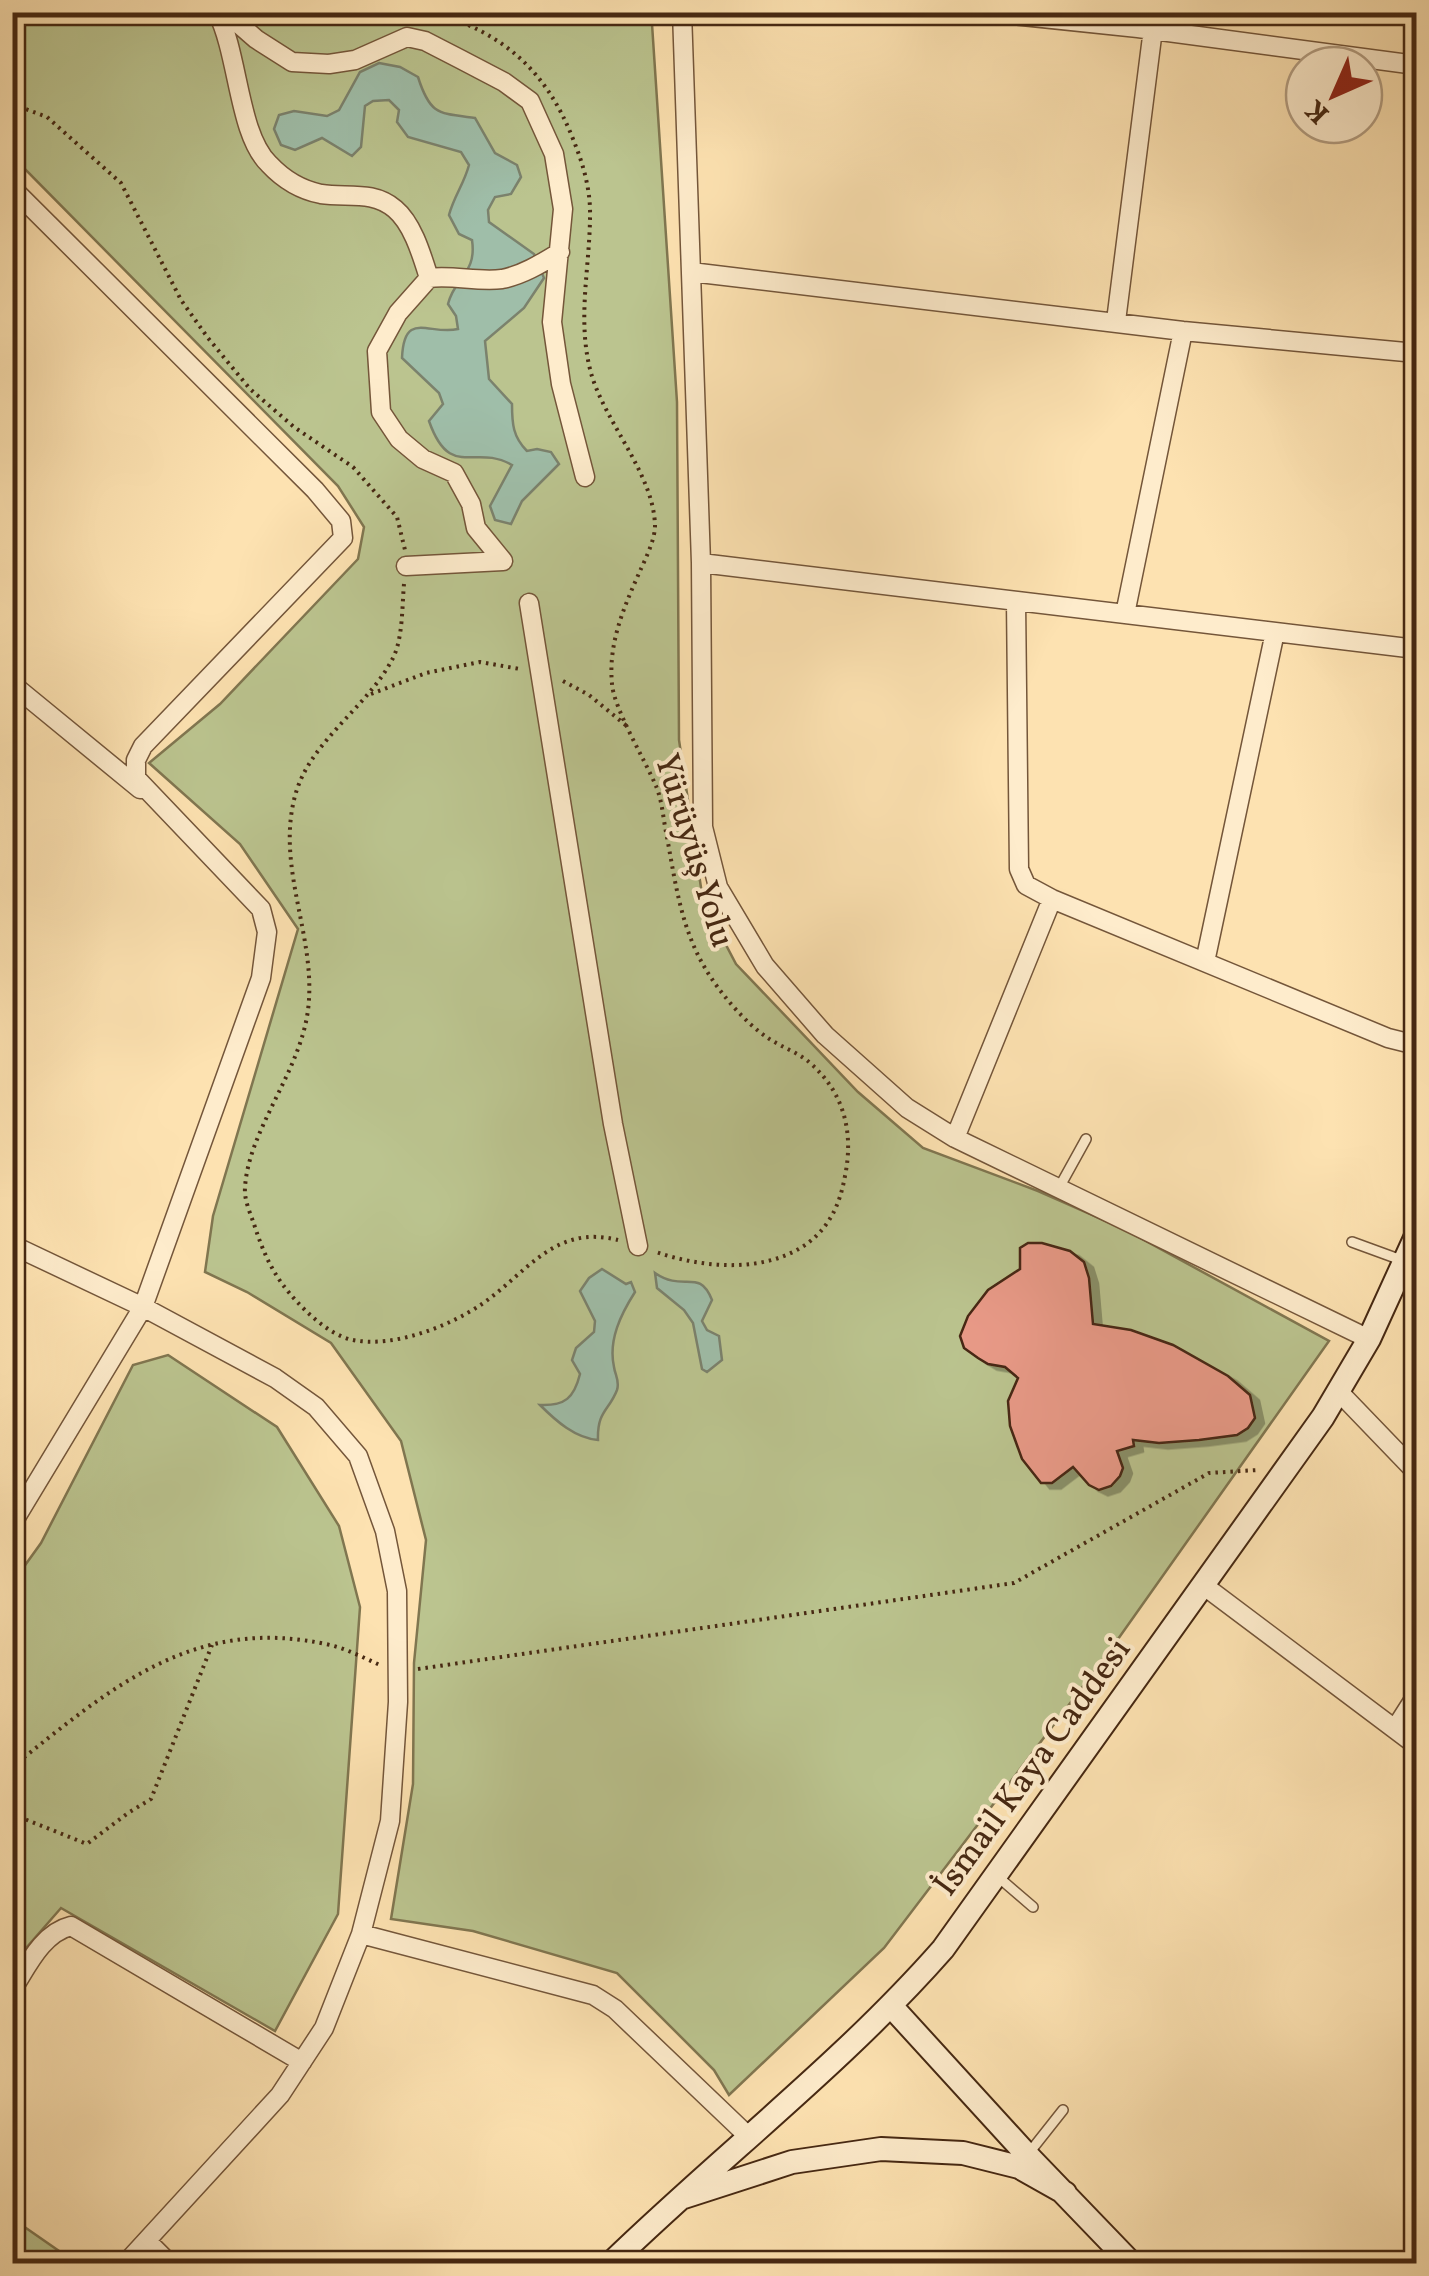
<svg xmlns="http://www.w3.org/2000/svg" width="1429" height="2276" font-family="Vollkorn,serif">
<defs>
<filter id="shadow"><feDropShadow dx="9" dy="5.5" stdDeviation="0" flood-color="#0004"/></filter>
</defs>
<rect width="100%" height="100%" fill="#fde2b1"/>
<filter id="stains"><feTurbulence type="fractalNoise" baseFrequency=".002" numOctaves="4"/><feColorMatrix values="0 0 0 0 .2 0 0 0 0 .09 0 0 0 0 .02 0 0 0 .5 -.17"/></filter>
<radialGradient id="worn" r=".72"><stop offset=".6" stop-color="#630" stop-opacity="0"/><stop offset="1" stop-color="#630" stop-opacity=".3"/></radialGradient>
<path fill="#bbc48f" stroke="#807650" stroke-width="2.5" d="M 12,13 L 645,13 L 652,24 L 677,402 L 679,740 L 703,901 L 736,964 L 858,1092 L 923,1148 L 1038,1191 L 1122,1228 L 1329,1341 L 1106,1656 L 884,1948 L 729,2095 L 714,2070 L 617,1973 L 473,1931 L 391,1919 L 413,1784 L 414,1663 L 426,1540 L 401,1441 L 331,1343 L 247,1292 L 205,1272 L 213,1216 L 298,929 L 240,844 L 149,763 L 220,704 L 358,559 L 364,527 L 338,486 L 13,157 Z
M 168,1355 L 277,1427 L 339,1526 L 360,1607 L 338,1914 L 275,2031 L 61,1908 L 13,1963 L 13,1582 L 41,1543 L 133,1365 Z
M 13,2219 L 59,2251 L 47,2263 L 13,2263 Z"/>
<path fill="#9fbea9" stroke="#7b826d" stroke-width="2.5" d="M 379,63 L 400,67 L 418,77 C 430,115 438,113 475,118 L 495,153 L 517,165 L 521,177 L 511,194 L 495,197 L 488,210 L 489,222 L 534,254 L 544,278 L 524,308 L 485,341 L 489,379 L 512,404 C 512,424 513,437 527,451 L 537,449 L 551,452 L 559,464 L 522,501 L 511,524 L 495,520 L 490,506 L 512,465 C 475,443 450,481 429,421 L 443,404 L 439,393 L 402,358 C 404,309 430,336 458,329 L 456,316 L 448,304 C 455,276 477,274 472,240 L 459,234 L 449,215 C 454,196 464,184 469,165 L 461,152 L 408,137 L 397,122 L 399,110 L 389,100 L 373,101 L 365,106 L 361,147 L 352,156 L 322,138 L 295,150 L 281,145 L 274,129 L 279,115 L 294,111 L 327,116 L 339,110 L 360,72 Z
M 602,1269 L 626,1284 L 631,1282 L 635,1292 C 621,1314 608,1340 614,1367 C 615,1375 620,1381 617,1390 C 609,1411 597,1411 598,1440 C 575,1438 556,1421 540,1405 C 565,1406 574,1398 580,1374 L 572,1360 L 576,1348 L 594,1332 L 595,1321 L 580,1291 L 589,1278 Z
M 655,1273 C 684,1293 699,1267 712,1300 L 702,1321 L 707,1330 L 719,1336 L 722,1360 L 707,1372 L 702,1369 L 693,1323 L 684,1310 L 657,1288 Z"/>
<path fill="#e99a88" stroke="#462812" stroke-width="2.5" filter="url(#shadow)" d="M 1028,1243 L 1042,1243 L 1070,1251 L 1084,1262 L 1089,1278 L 1093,1324 L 1131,1330 L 1173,1345 L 1228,1376 L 1250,1395 L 1255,1418 L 1248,1428 L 1237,1435 L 1199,1440 L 1159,1443 L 1133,1440 L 1134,1446 L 1117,1451 L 1123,1468 L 1120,1476 L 1111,1486 L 1099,1490 L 1089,1485 L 1073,1467 L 1052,1483 L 1041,1483 L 1022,1459 L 1010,1426 L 1008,1401 L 1018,1378 L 1005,1367 L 988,1364 L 978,1358 L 964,1348 L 960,1336 L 968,1316 L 988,1290 L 1020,1269 L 1020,1248 Z"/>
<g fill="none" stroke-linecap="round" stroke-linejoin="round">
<defs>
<path id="lane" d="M 1060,1186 L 1086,1139
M 1352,1242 L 1404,1261
M 997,1876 L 1033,1907
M 1029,2153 L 1063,2110"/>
<path id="street" d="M 217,12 C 239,55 238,134 269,164 C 283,179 301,190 321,194 C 347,198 373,190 395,209 C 413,224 422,256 429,278 L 398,313 L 377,351 L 381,412 L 399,439 L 423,459 L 454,473 L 471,504 L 476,528 L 503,561 L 406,566
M 225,12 L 256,39 L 292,62 L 329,64 L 355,60 L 407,37 L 425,41 L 460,59 L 504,82 L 530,101 L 554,154 L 563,209 L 552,322 L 561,384 L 585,477
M 682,12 L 701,563 L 703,827 L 718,887 L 765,966 L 825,1035 L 907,1108 L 955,1138 L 1369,1339
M 984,12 L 1138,28 L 1416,65
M 12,188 L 315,490 L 341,521 L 343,538 L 143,746 L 136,760 L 136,778 L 261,909 L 267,932 L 261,978 L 143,1307 L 12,1524
M 691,272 L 1183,331 L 1416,353
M 429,278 C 453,275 478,282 502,279 C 523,275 542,263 560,252
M 1116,321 L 1153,29
M 701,563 L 1416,649
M 1016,601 L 1019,869 L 1026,885 L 1052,899 L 1388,1038 L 1416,1045
M 529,603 L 613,1124 L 638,1246
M 1125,614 L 1183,331
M 12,684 L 140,789
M 1205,962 L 1275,632
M 955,1138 L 1052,899
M 12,1245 L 143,1307 L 275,1378 L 316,1407 L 358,1456 L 385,1531 L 397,1591 L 398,1702 L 390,1821 L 361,1934 L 324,2028 L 280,2095 L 125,2264
M 1339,1392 L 1416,1472
M 1203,1585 L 1416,1745
M 1395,1729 L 1416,1696
M 361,1934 L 593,1995 L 615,2009 L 748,2136
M 12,1990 C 27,1967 42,1933 71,1926 L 302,2062
M 147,2241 L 170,2264"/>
<path id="secondary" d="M 892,2007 L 1028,2156 L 1132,2264
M 684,2197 L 792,2162 L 881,2149 L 963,2153 L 1019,2167 L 1065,2193
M 610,2264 C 720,2157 842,2064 943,1949 L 1323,1417 L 1369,1339 L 1416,1236"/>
</defs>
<use href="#lane" stroke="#74563a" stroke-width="12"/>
<use href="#street" stroke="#74563a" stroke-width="21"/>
<use href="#secondary" stroke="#462812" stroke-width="26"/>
<path stroke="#462812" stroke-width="4" stroke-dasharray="2.5 5" stroke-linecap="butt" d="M 433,12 C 503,33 546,70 573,139 C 582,161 589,184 590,208 C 591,264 576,318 591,373 C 605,423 654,474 655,526 C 655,539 646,558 640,571 C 624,607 608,643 612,684 C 614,709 645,760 656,786 C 662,800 663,817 666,832 C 675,879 680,926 705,968 C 719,992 745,1023 768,1038 C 781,1047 797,1052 809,1062 C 844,1092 854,1132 845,1176 C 840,1204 830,1226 808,1243 C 765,1274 703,1268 656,1252
M 12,104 L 47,117 L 121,183 L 181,300 L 208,338 L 250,389 L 294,427 L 353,467 L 397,517 L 405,550
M 404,584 C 402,606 403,638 393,658 C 367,709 307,742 294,800 C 277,871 317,939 308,1010 C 300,1073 248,1130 245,1188 C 244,1199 250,1213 254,1224 C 261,1246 269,1266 283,1285 C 298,1305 327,1335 353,1340 C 393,1348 448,1327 482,1304 C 527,1273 554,1224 618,1240
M 563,681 L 589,695 L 628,727
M 371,694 L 426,673 L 480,662 L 520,669
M 418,1669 L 1014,1583 L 1209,1473 L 1258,1470
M 12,1767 C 111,1688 194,1614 330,1645 C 347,1649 364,1658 380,1665
M 12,1814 L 87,1844 L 128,1813 L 151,1799 L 212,1645"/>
<use href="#lane" stroke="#feeccc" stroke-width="9"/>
<use href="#street" stroke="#feeccc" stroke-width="18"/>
<use href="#secondary" stroke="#feeccc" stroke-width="22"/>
</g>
<g text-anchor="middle" stroke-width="8" stroke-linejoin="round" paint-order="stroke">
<g font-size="35" fill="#462812" stroke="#feeccc">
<text transform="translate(696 850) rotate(73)" y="12">Yürüyüş Yolu</text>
<text transform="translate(1031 1766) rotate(-54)" y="12">İsmail Kaya Caddesi</text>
</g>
</g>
<rect width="1429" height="2276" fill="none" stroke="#fde2b1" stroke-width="50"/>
<rect x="15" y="15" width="1399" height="2246" fill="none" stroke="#462812" stroke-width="5"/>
<rect x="25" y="25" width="1379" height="2226" fill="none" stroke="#462812" stroke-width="2.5"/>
<g transform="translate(1334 95) rotate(225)"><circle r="48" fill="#feeccc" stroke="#b49e82" stroke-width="2.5"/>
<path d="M0-8L18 38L0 25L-18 38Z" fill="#8f2418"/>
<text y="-15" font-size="28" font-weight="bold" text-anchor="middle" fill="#462812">K</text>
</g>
<rect width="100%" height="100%" filter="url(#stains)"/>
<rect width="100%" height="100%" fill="url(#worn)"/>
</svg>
